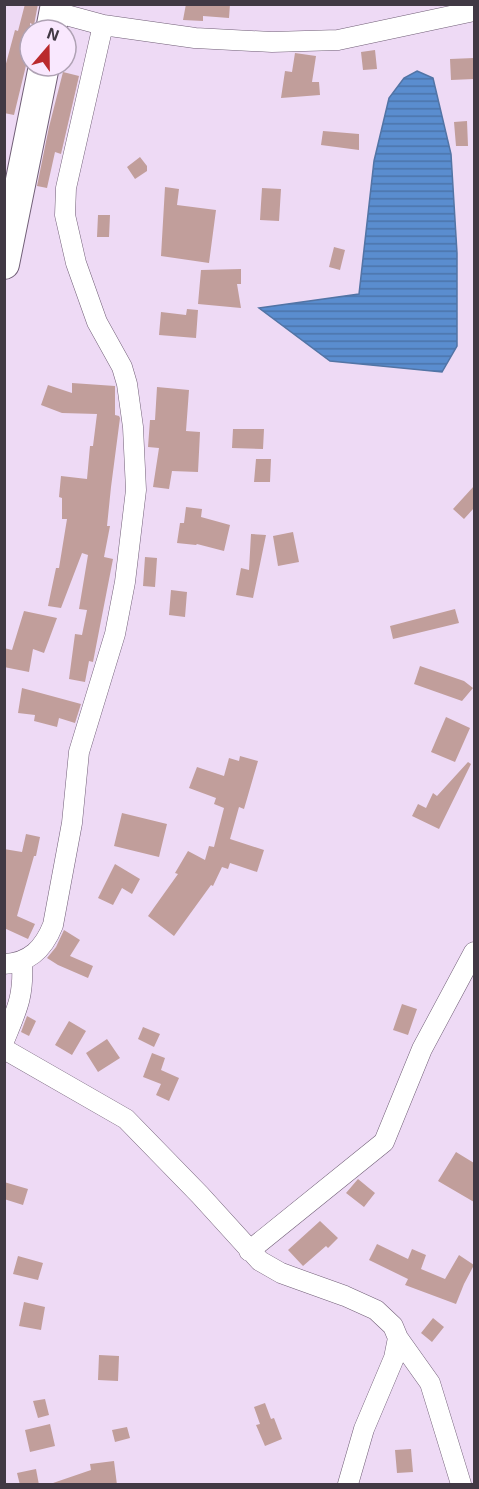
<svg xmlns="http://www.w3.org/2000/svg" width="479" height="1489" font-family="'Exo 2',sans-serif">
<defs>
<pattern id="water-rules" width="6" height="5" patternUnits="userSpaceOnUse" patternTransform="scale(1.5)"><rect width="6" height="5" fill="#5a8dcf"/><path d="M0 2.5h6" fill="none" stroke="#4c74aa"/></pattern>
</defs>
<rect width="100%" height="100%" fill="#eedaf5"/>
<path fill="url(#water-rules)" stroke="#5274a5" stroke-width="1.5" d="M 417,71 L 433,78 L 451,154 L 457,253 L 457,346 L 442,372 L 330,361 L 259,308 L 359,294 L 374,161 L 389,98 L 404,78 Z"/>
<path fill="#c19e9b" d="M 25,4 L 38,4 L 34,25 L 30,23 L 30,49 L 14,115 L 4,113 L 4,71 L 15,30 L 18,31 Z
M 186,4 L 230,4 L 229,18 L 203,16 L 203,21 L 183,20 Z
M 375,50 L 377,69 L 363,70 L 361,52 Z
M 295,53 L 316,56 L 312,82 L 319,82 L 320,95 L 281,98 L 285,71 L 292,72 Z
M 474,58 L 474,79 L 451,80 L 450,59 Z
M 63,72 L 79,76 L 61,154 L 55,152 L 47,188 L 37,186 L 49,127 Z
M 467,121 L 468,146 L 456,146 L 454,122 Z
M 323,131 L 359,134 L 359,150 L 321,145 Z
M 140,157 L 147,166 L 147,171 L 135,179 L 127,167 Z
M 165,187 L 179,189 L 177,205 L 216,210 L 209,263 L 161,256 Z
M 262,188 L 281,189 L 279,221 L 260,220 Z
M 98,215 L 110,215 L 109,237 L 97,237 Z
M 334,247 L 345,250 L 340,270 L 329,267 Z
M 241,269 L 241,284 L 237,284 L 241,308 L 198,304 L 201,270 Z
M 187,309 L 198,310 L 196,338 L 159,335 L 161,312 L 186,315 Z
M 72,383 L 115,386 L 115,415 L 119,416 L 120,418 L 111,487 L 107,526 L 110,526 L 104,557 L 113,559 L 93,662 L 89,661 L 85,682 L 69,679 L 75,634 L 82,635 L 87,610 L 79,609 L 88,555 L 82,553 L 61,608 L 48,606 L 56,568 L 59,568 L 67,519 L 62,519 L 62,498 L 59,497 L 61,476 L 87,479 L 90,446 L 93,446 L 97,414 L 62,413 L 41,405 L 48,385 L 72,393 Z
M 157,387 L 189,390 L 186,431 L 200,432 L 198,472 L 172,471 L 169,489 L 153,487 L 159,448 L 148,447 L 150,420 L 155,420 Z
M 233,429 L 264,429 L 263,449 L 232,448 Z
M 256,459 L 271,459 L 270,482 L 254,482 Z
M 474,486 L 474,508 L 464,519 L 453,509 Z
M 186,507 L 202,509 L 201,517 L 230,525 L 224,551 L 197,544 L 196,545 L 177,543 L 180,523 L 184,523 Z
M 293,532 L 299,562 L 278,566 L 273,536 Z
M 251,534 L 266,535 L 253,598 L 236,595 L 241,568 L 249,570 Z
M 145,557 L 157,558 L 155,587 L 143,586 Z
M 171,590 L 187,592 L 185,617 L 169,615 Z
M 455,609 L 459,623 L 393,639 L 390,626 Z
M 24,611 L 57,618 L 44,653 L 33,649 L 29,672 L 4,667 L 4,648 L 12,650 Z
M 420,666 L 464,681 L 473,688 L 462,701 L 414,684 Z
M 22,688 L 81,704 L 75,723 L 59,718 L 57,727 L 34,721 L 35,715 L 18,713 Z
M 446,717 L 470,728 L 455,762 L 431,752 Z
M 240,756 L 258,761 L 244,809 L 239,807 L 230,839 L 264,850 L 257,872 L 230,863 L 228,869 L 222,867 L 213,886 L 211,885 L 174,936 L 148,916 L 178,874 L 175,873 L 188,851 L 205,860 L 209,846 L 214,847 L 224,808 L 214,804 L 216,798 L 189,788 L 197,767 L 224,776 L 229,758 L 239,761 Z
M 468,762 L 471,764 L 439,829 L 412,816 L 418,804 L 426,808 L 433,793 L 437,796 Z
M 122,813 L 167,824 L 159,857 L 114,846 Z
M 26,834 L 40,837 L 36,856 L 34,856 L 17,916 L 35,924 L 28,939 L 4,928 L 4,849 L 22,852 Z
M 115,864 L 140,879 L 132,894 L 122,888 L 113,905 L 98,898 Z
M 64,930 L 80,940 L 70,956 L 93,966 L 88,978 L 58,965 L 47,958 L 56,947 Z
M 402,1004 L 417,1009 L 408,1035 L 393,1030 Z
M 27,1016 L 36,1021 L 29,1036 L 21,1032 Z
M 69,1021 L 86,1031 L 72,1055 L 55,1045 Z
M 143,1027 L 160,1034 L 154,1047 L 138,1039 Z
M 107,1039 L 120,1058 L 98,1072 L 86,1053 Z
M 152,1053 L 165,1058 L 161,1070 L 179,1078 L 169,1101 L 156,1095 L 161,1084 L 143,1077 Z
M 456,1152 L 474,1163 L 474,1202 L 438,1181 Z
M 358,1179 L 375,1193 L 364,1207 L 346,1193 Z
M 4,1182 L 28,1189 L 23,1205 L 4,1199 Z
M 320,1221 L 338,1238 L 328,1248 L 326,1246 L 303,1266 L 288,1250 Z
M 377,1244 L 408,1259 L 412,1249 L 426,1255 L 421,1269 L 445,1279 L 459,1255 L 474,1265 L 464,1284 L 456,1304 L 405,1285 L 408,1279 L 369,1260 Z
M 18,1256 L 43,1263 L 38,1280 L 13,1274 Z
M 24,1302 L 45,1307 L 41,1330 L 19,1326 Z
M 433,1318 L 444,1327 L 432,1342 L 421,1333 Z
M 99,1355 L 119,1356 L 118,1381 L 98,1380 Z
M 45,1399 L 49,1415 L 38,1418 L 33,1401 Z
M 265,1403 L 271,1419 L 274,1418 L 282,1439 L 265,1446 L 256,1425 L 260,1424 L 254,1407 Z
M 50,1424 L 55,1446 L 30,1452 L 25,1430 Z
M 127,1427 L 130,1438 L 115,1442 L 112,1430 Z
M 411,1449 L 413,1472 L 397,1473 L 395,1450 Z
M 114,1461 L 117,1485 L 54,1485 L 53,1483 L 91,1470 L 90,1464 Z
M 36,1469 L 39,1485 L 20,1485 L 17,1473 Z"/>
<g fill="none" stroke-linecap="round" stroke-linejoin="round">
<defs>
<path id="minor" d="M 55,12 L 103,25 L 195,38 L 272,42 L 338,40 L 474,11
M 4,964 C 30,963 44,948 53,925 L 72,823 L 79,752 L 115,634 L 125,582 L 136,490 L 133,427 L 127,384 L 122,367 L 97,322 L 76,263 L 65,215 L 66,188 L 103,25
M 4,1041 C 17,1009 24,997 22,961
M 4,1049 L 126,1119 L 200,1195 L 260,1261 L 281,1273 L 345,1296 L 376,1310 L 393,1326 L 398,1338 L 394,1358 L 364,1429 L 348,1484
M 249,1251 L 384,1142 L 422,1049 L 474,952
M 398,1338 L 430,1383 L 461,1484"/>
<path id="highway" d="M 51,30 L 56,4
M 4,264 L 44,66"/>
</defs>
<use href="#minor" stroke="#715f77" stroke-width="21"/>
<use href="#highway" stroke="#715f77" stroke-width="32"/>
<use href="#minor" stroke="#fff" stroke-width="20"/>
<use href="#highway" stroke="#fff" stroke-width="30"/>
</g>
<rect width="479" height="1489" fill="none" stroke="#413944" stroke-width="12"/>
<g transform="translate(48 48) rotate(20)"><circle r="28" fill="#f9e8fe" stroke="#afa2b4" stroke-width="1.5"/>
<path d="M0-4.5L10 22L0 15L-10 22Z" fill="#ba2a2d"/>
<text y="-9" font-size="16" font-weight="bold" text-anchor="middle" fill="#413944">N</text>
</g>
</svg>
